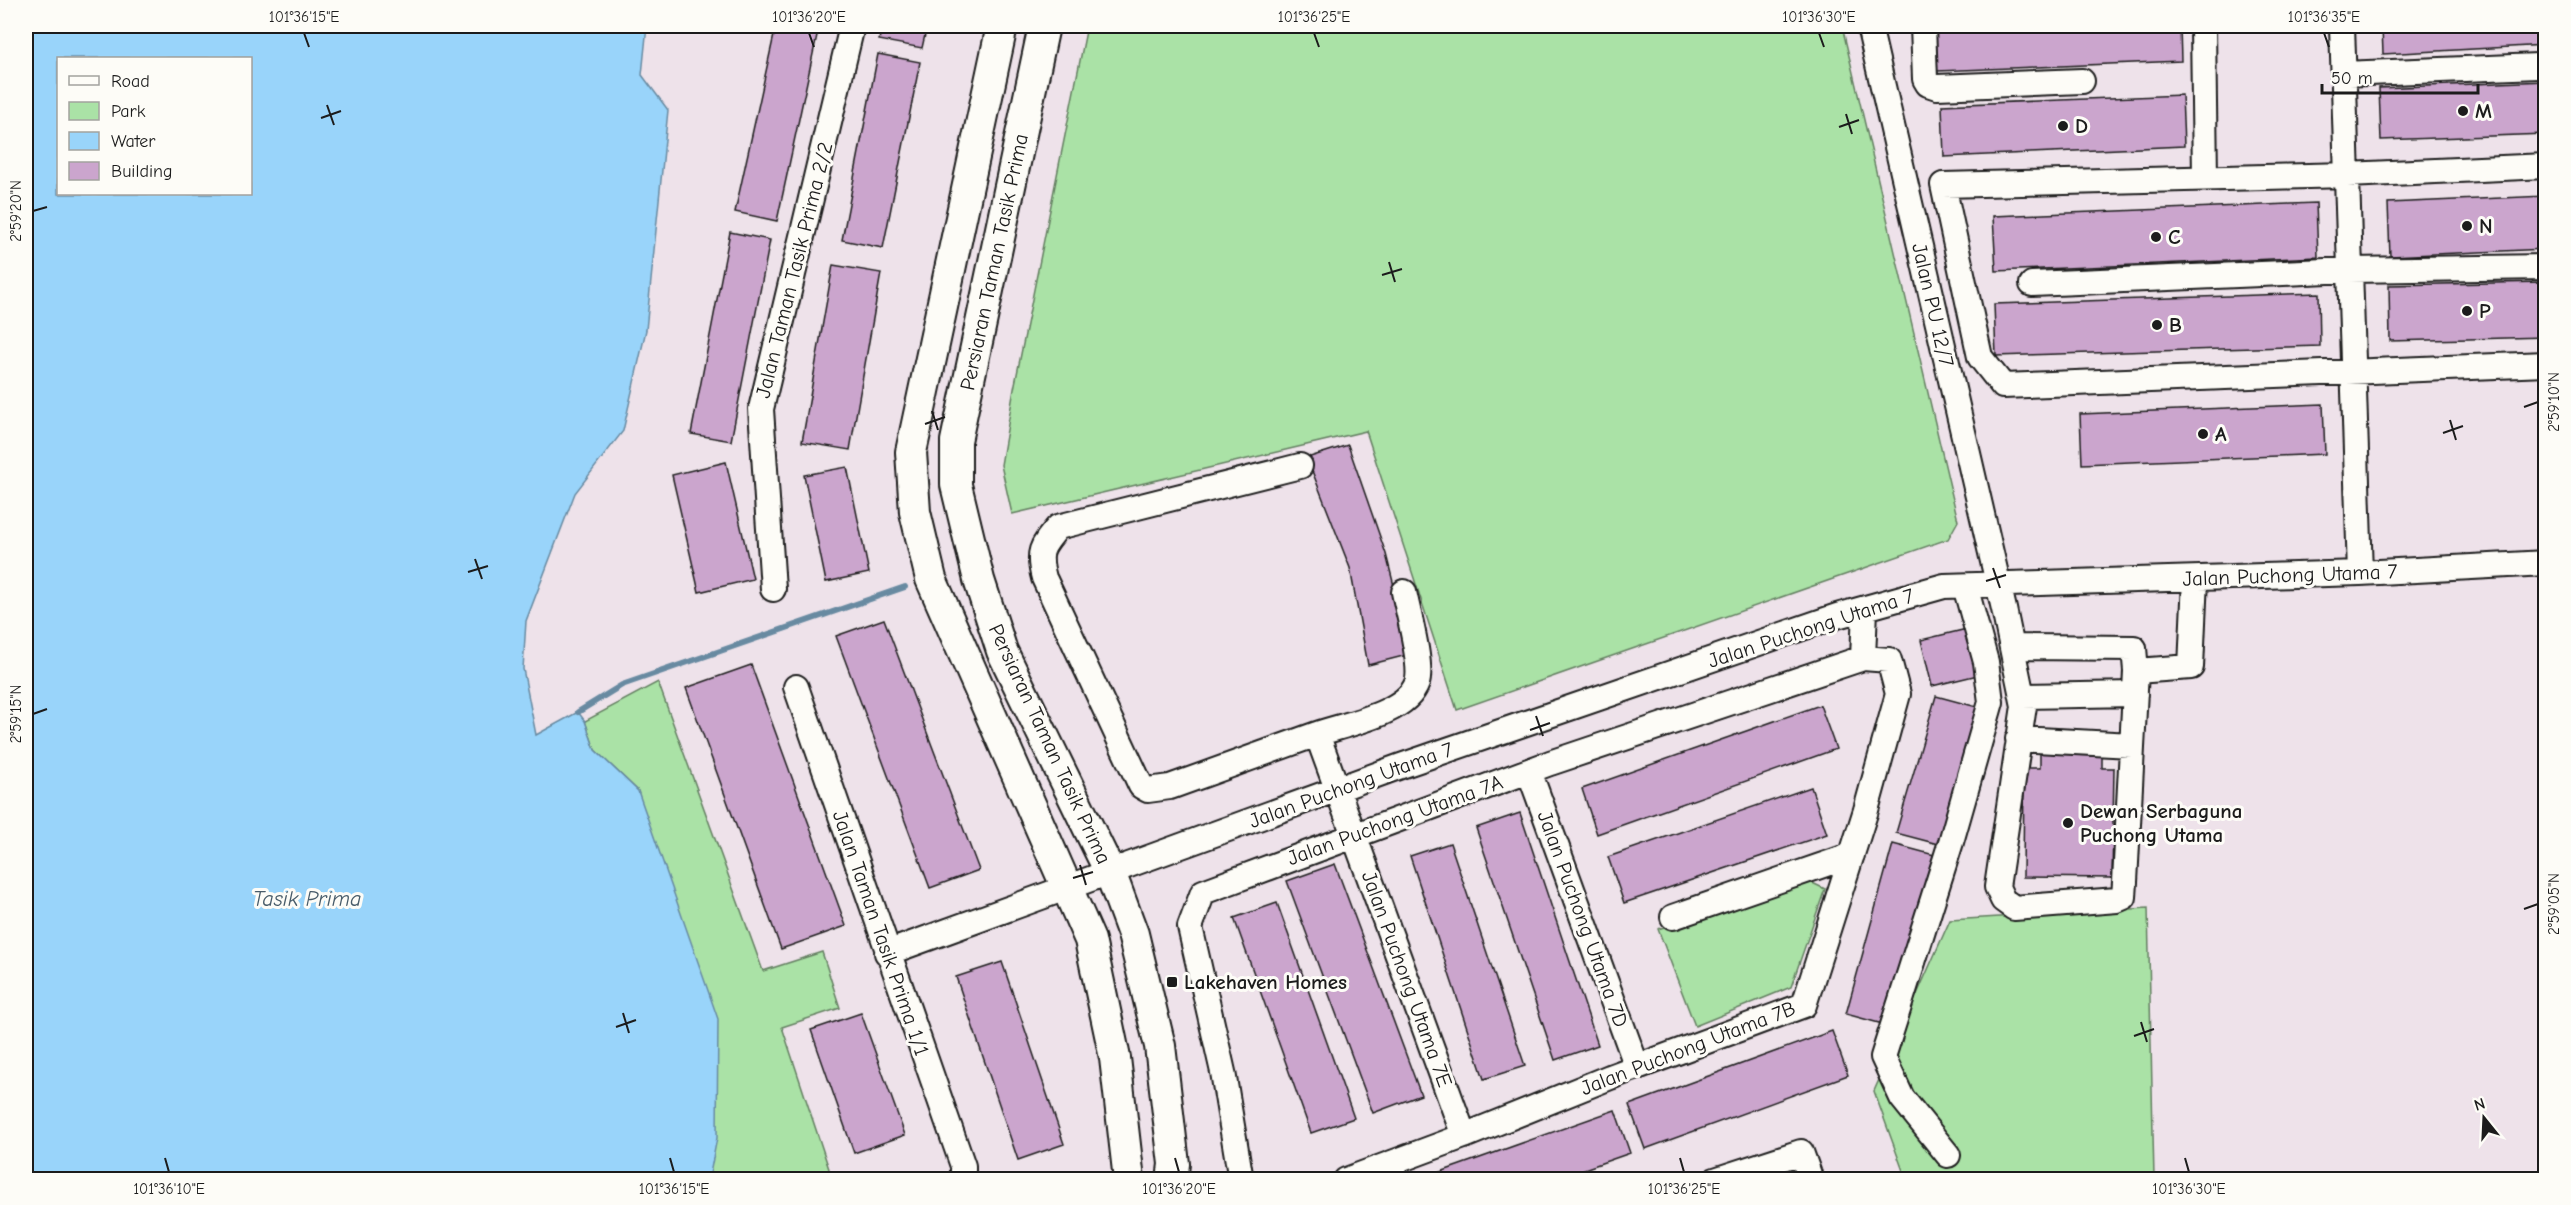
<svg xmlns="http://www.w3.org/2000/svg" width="2571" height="1205" font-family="'Comic Neue',sans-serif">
<rect width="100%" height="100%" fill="#eee2ea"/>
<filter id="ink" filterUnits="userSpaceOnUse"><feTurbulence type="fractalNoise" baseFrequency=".0167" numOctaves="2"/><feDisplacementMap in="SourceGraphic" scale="12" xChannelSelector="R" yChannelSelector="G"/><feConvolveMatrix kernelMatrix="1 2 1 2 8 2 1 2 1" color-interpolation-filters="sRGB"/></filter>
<g filter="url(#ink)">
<path fill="#aae2a6" stroke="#637f61" stroke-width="1.5" d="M 1087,26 L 1842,26 L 1958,521 L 1948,539 L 1457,710 L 1366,431 L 1012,514 L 1001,465 L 1014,389 Z
M 658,682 L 763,971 L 822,952 L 840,1008 L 782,1027 L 829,1169 L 824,1179 L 709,1179 L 711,1173 L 638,791 L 595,750 L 585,721 Z
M 1806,880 L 1825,889 L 1791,987 L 1695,1026 L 1658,929 Z
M 2148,908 L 2154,1179 L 1906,1179 L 1874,1091 L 1950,920 Z"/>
<path fill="#99d4fa" stroke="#678aa1" stroke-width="1.5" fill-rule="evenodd" d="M 26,26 L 647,26 L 642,75 L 668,110 L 646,330 L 623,431 L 575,493 L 526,621 L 523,669 L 536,735 L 578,712 L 585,721 L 595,750 L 638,791 L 718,1019 L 717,1138 L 709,1179 L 26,1179 ZM 58,58 L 250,58 L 250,194 L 58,194 Z"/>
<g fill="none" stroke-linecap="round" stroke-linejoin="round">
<path stroke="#678aa1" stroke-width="6" d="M 578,712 L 622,685 L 905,587"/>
</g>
<path fill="#cba5cd" stroke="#1c1c1c" stroke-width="1.5" d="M 776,26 L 819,26 L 777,221 L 735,212 Z
M 882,26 L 927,26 L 922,48 L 879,40 Z
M 1936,26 L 2180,26 L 2181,61 L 1937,71 Z
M 2382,26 L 2546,26 L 2546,45 L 2383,54 Z
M 878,54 L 920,62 L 883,248 L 842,240 Z
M 2546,81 L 2546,134 L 2381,140 L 2379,88 Z
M 2182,95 L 2184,146 L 1944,157 L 1942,105 Z
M 2546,196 L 2546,249 L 2390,256 L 2388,203 Z
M 2316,203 L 2318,257 L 1996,271 L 1993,216 Z
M 730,232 L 770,240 L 731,441 L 691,434 Z
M 833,265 L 881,273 L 850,450 L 802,442 Z
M 2546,282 L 2546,337 L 2390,341 L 2389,285 Z
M 2319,293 L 2320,346 L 1996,356 L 1994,304 Z
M 2323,404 L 2325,454 L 2082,464 L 2080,414 Z
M 1348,445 L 1386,554 L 1411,654 L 1368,665 L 1350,568 L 1307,458 Z
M 726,462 L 753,579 L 699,592 L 672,475 Z
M 847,467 L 869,573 L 826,582 L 804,475 Z
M 884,619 L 979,870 L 930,888 L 836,636 Z
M 1971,628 L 1982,674 L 1932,686 L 1921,640 Z
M 751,665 L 846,926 L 781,949 L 686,688 Z
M 1936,696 L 1977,707 L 1938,844 L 1896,833 Z
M 1820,705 L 1836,749 L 1597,834 L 1582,789 Z
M 2040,752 L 2102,752 L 2102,768 L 2114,768 L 2112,878 L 2023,877 L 2024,768 L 2040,768 Z
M 1811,787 L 1827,834 L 1624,903 L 1608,857 Z
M 1520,813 L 1598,1045 L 1555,1060 L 1476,828 Z
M 1450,843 L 1525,1066 L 1484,1079 L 1410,856 Z
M 1893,844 L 1938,856 L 1890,1026 L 1846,1014 Z
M 1335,864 L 1421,1095 L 1373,1113 L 1287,881 Z
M 1277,903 L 1354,1118 L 1311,1133 L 1234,918 Z
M 1002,962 L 1064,1144 L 1018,1160 L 956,977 Z
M 861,1013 L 905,1135 L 854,1153 L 811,1030 Z
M 1832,1031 L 1848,1075 L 1645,1149 L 1629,1105 Z
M 1615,1110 L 1630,1153 L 1553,1180 L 1434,1180 L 1432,1175 Z"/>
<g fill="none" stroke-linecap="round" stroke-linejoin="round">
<defs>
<path id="minor" d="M 1869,26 L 2004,609 L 2024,706 L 1997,887 L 2003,900 L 2014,908 L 2117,900 L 2124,897 L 2125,882 L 2136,671 L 2134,648 L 2012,647
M 1923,26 L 1925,79 L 1928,84 L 1937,87 L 2082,81
M 2203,26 L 2205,178
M 2342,26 L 2360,573
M 2343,74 L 2538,66
M 2546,166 L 2347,175 L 1943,185 L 1980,357 L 2003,386 L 2546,364
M 2032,284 L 2350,270 L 2546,267
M 1300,466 L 1058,527 C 1041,547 1037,552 1044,578 L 1141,786 L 1148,790 L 1170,787 L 1317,734 L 1464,1136
M 773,589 L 761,409 L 852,26
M 1863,658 L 1865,609
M 2136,671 L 2191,667 L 2195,579
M 796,687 L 963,1166 L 963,1180
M 2022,696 L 2135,694
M 1317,734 C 1346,724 1406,714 1417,683 C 1423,666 1408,612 1404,592
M 2018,739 L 2132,745
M 1529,771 L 1637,1067
M 1673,917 L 1852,855
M 887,953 L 1401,766 L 1837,616 L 1944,586 L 2360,573 L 2546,563
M 1948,1155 L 1902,1098 L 1883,1057 L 1951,842 L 1991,702 L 1986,662 L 1965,586
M 1243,1180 L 1240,1174 L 1223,1072 L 1190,927 L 1203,892 L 1550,763 L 1863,658 L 1889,660 L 1898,694 L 1866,810 L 1804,1005 L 1610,1077 L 1464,1136 L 1346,1180
M 1715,1180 L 1801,1152 L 1811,1180"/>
<path id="major" d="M 1002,26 L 911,452 L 915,512 L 931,579 L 1090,940 L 1115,1058 L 1129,1180
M 1044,26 L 956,441 L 956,485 L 979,580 L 1002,651 L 1110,872 L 1133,934 L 1160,1046 L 1174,1164 L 1172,1180"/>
</defs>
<use href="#minor" stroke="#1c1c1c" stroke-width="28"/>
<use href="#major" stroke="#1c1c1c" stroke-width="34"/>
<use href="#minor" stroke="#fdfcf7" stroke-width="24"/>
<use href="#major" stroke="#fdfcf7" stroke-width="30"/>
</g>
</g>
<path fill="none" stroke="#1c1c1c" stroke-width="2" d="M 304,33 L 309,47M 809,33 L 814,47M 1314,33 L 1319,47M 1819,33 L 1824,47M 2324,33 L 2329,47M 327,105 L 334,125M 1846,114 L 1852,134M 321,118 L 341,111M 1839,127 L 1859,120M 33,211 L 47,207M 1389,262 L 1395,282M 1382,275 L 1402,269M 2524,407 L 2538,402M 932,411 L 938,430M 2450,420 L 2456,440M 925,424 L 945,417M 2443,433 L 2463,426M 475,559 L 482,579M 1993,568 L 2000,588M 468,572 L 488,566M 1986,581 L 2006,575M 33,714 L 47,709M 1536,716 L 1543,736M 1530,730 L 1550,723M 1080,865 L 1086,885M 1073,878 L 1093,872M 2524,909 L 2538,904M 623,1013 L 629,1033M 2141,1022 L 2147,1042M 616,1027 L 636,1020M 2134,1036 L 2154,1029M 165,1158 L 169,1172M 670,1158 L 674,1172M 1175,1158 L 1179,1172M 1680,1158 L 1684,1172M 2185,1158 L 2189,1172"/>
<g fill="#1c1c1c" stroke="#fdfcf7" stroke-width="2">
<circle cx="2463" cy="111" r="6"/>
<circle cx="2063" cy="126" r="6"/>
<circle cx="2467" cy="226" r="6"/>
<circle cx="2156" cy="237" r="6"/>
<circle cx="2467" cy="311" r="6"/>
<circle cx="2157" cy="325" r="6"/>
<circle cx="2203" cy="434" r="6"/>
<circle cx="2068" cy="823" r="6"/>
<rect x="1166" y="976" width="12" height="12" rx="3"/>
</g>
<g text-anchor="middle" stroke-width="6" stroke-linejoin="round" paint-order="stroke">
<g font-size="21" font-weight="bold" fill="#1c1c1c" stroke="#fdfcf7" text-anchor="start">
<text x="2475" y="118">M</text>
<text x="2075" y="133">D</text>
<text x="2479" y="233">N</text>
<text x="2168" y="244">C</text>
<text x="2479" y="318">P</text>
<text x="2169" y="332">B</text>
<text x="2215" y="441">A</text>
<text x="2080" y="818">Dewan Serbaguna<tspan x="2080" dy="24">Puchong Utama</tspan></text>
<text x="1184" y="989">Lakehaven Homes</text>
</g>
<g font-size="21" fill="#1c1c1c" stroke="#fdfcf7">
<text transform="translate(994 262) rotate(-78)" y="7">Persiaran Taman Tasik Prima</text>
<text transform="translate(794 270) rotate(-76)" y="7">Jalan Taman Tasik Prima 2/2</text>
<text transform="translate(1933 305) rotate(77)" y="7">Jalan PU 12/7</text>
<text transform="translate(2290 575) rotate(-2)" y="7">Jalan Puchong Utama 7</text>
<text transform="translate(1811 628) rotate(-18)" y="7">Jalan Puchong Utama 7</text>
<text transform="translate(1050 744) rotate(65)" y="7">Persiaran Taman Tasik Prima</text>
<text transform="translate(1351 785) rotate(-20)" y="7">Jalan Puchong Utama 7</text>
<text transform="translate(1395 820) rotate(-20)" y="7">Jalan Puchong Utama 7A</text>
<text transform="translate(1583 919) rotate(70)" y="7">Jalan Puchong Utama 7D</text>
<text transform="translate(881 933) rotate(71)" y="7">Jalan Taman Tasik Prima 1/1</text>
<text transform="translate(1407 979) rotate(70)" y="7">Jalan Puchong Utama 7E</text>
<text transform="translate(1688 1048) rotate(-21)" y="7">Jalan Puchong Utama 7B</text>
</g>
<g font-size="22" font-style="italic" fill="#485c6a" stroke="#fdfcf7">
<text x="307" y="906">Tasik Prima</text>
</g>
</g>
<rect width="2571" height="1205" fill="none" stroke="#fdfcf7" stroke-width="66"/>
<rect x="57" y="57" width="195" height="138" fill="#fdfcf7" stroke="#a3a29f" stroke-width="1.5"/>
<rect x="69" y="76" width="30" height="9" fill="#fdfcf7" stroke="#a3a29f" stroke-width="1.5"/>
<text x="111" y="87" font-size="18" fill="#1c1c1c">Road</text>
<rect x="69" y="102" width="30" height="18" fill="#aae2a6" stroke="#a3a29f" stroke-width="1.5"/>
<text x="111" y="117" font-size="18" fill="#1c1c1c">Park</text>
<rect x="69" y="132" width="30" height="18" fill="#99d4fa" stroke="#a3a29f" stroke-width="1.5"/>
<text x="111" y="147" font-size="18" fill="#1c1c1c">Water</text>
<rect x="69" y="162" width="30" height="18" fill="#cba5cd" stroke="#a3a29f" stroke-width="1.5"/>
<text x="111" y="177" font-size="18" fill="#1c1c1c">Building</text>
<g transform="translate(2484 1118) rotate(342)" stroke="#fdfcf7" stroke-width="4.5" paint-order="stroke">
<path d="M0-4.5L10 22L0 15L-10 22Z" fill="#1c1c1c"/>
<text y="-9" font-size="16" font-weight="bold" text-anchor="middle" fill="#1c1c1c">N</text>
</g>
<path d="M2322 84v9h156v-9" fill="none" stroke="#1c1c1c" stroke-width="3"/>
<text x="2331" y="84" font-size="18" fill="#1c1c1c" stroke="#fdfcf7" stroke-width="4.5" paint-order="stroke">50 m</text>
<rect x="33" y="33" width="2505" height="1139" fill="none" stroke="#1c1c1c" stroke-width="2"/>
<g font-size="15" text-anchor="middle" fill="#1c1c1c">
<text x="304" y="22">101°36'15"E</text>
<text x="809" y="22">101°36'20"E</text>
<text x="1314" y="22">101°36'25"E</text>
<text x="1819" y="22">101°36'30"E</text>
<text x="2324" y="22">101°36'35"E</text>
<text transform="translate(16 211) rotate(-90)" y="5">2°59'20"N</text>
<text transform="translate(2554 402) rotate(-90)" y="5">2°59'10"N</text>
<text transform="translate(16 714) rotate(-90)" y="5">2°59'15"N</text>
<text transform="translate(2554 904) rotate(-90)" y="5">2°59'05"N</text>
<text x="169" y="1194">101°36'10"E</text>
<text x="674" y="1194">101°36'15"E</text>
<text x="1179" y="1194">101°36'20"E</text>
<text x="1684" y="1194">101°36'25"E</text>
<text x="2189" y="1194">101°36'30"E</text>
</g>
</svg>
